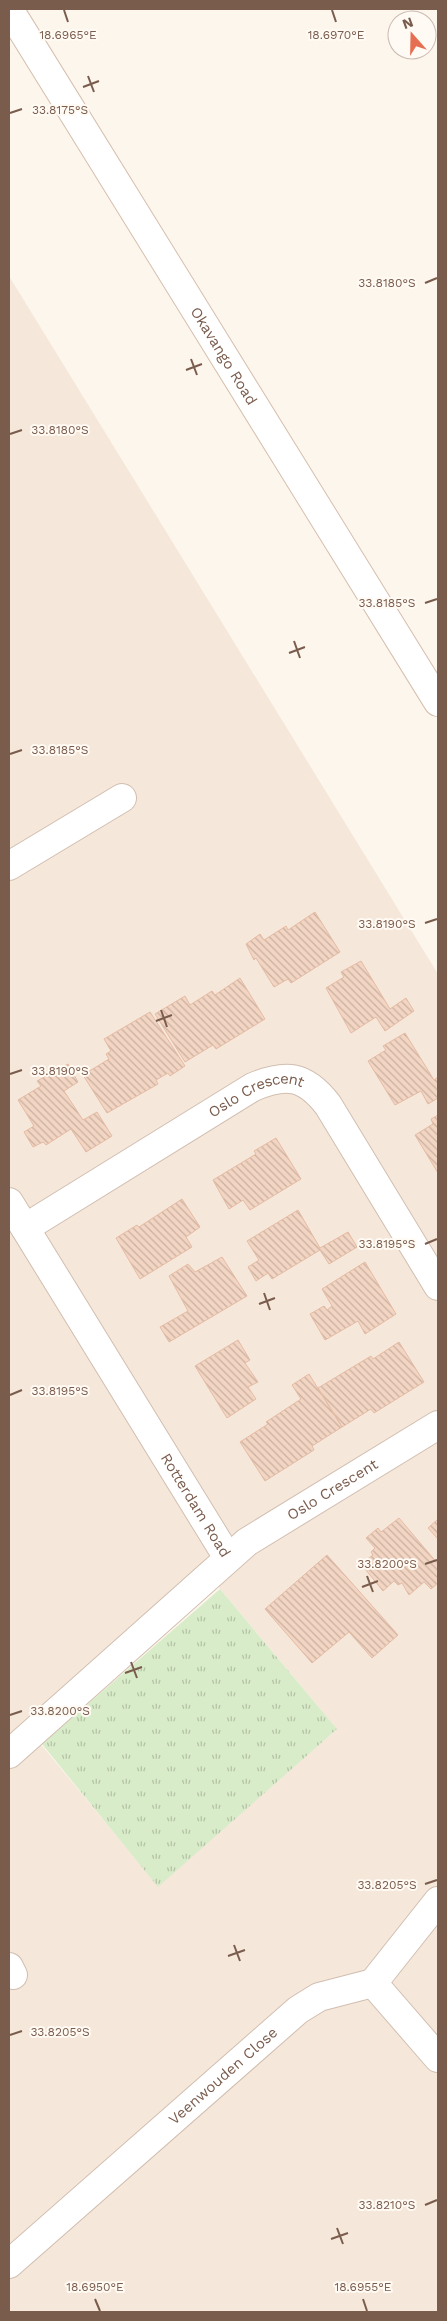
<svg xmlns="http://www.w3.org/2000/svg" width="447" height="2321" font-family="'Work Sans',sans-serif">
<defs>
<pattern id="grass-tufts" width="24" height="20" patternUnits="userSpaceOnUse" patternTransform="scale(1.25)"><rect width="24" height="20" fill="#d8ecc9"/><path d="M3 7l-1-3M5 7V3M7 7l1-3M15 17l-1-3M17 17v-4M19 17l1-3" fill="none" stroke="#b4c2a5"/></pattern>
<pattern id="building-back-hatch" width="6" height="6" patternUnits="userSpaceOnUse" patternTransform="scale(1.25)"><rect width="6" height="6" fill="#f3d5c3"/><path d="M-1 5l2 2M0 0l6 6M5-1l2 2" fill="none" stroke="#cab0a1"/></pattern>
</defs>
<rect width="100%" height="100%" fill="#fdf6ec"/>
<path fill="#f5e8da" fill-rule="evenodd" d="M 9,276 L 438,974 L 438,2312 L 9,2312 ZM 211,1578 L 337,1729 L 158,1886 L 34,1736 Z"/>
<path fill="url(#grass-tufts)" d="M 220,1589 L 337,1729 L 158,1887 L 42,1744 Z"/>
<path fill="url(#building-back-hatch)" stroke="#e6bba3" d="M 315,912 L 340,952 L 291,983 L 288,979 L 274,987 L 256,958 L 254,960 L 246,944 L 260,934 L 264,940 L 286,926 L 288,930 Z
M 361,961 L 390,1009 L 406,998 L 414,1011 L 385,1031 L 376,1017 L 351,1033 L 326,988 L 344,977 L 341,972 Z
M 240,978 L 265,1019 L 216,1049 L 213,1045 L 185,1062 L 155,1014 L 185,996 L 190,1005 L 212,991 L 215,995 Z
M 150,1012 L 185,1066 L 170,1076 L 168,1073 L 156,1080 L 158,1084 L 107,1113 L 83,1075 L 109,1059 L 106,1054 L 111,1051 L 104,1039 Z
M 405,1033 L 434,1080 L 438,1077 L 438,1098 L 428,1104 L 421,1091 L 395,1105 L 368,1061 L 386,1050 L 383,1046 Z
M 68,1064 L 78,1082 L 64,1091 L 83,1120 L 97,1112 L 112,1136 L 86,1152 L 71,1129 L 46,1145 L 43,1142 L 33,1147 L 24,1132 L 34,1126 L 18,1100 L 41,1086 L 37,1081 Z
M 438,1115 L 438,1173 L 415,1135 L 433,1124 L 431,1119 Z
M 276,1138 L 301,1179 L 250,1210 L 243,1200 L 229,1209 L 213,1180 L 256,1154 L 254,1151 Z
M 182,1199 L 200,1227 L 186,1237 L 192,1247 L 140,1279 L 116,1238 L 137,1225 L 139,1227 Z
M 298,1210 L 320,1248 L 348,1232 L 357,1247 L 329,1264 L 320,1250 L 272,1279 L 268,1273 L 256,1281 L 248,1267 L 259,1260 L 247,1241 Z
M 222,1257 L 247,1296 L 169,1342 L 160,1327 L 188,1311 L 169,1276 L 188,1264 L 195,1272 Z
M 365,1262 L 396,1314 L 365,1334 L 358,1321 L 325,1340 L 310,1314 L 324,1306 L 327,1310 L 332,1306 L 322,1289 Z
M 238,1340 L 250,1360 L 245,1363 L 258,1382 L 248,1387 L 256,1399 L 227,1418 L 195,1366 Z
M 399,1342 L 424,1382 L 374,1413 L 371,1409 L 342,1427 L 318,1388 L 371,1356 L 373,1359 Z
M 309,1374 L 342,1427 L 312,1446 L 314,1450 L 265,1481 L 240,1442 L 268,1424 L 266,1422 L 301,1399 L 292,1385 Z
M 399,1518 L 438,1564 L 438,1583 L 431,1589 L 424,1582 L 409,1595 L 402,1583 L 398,1585 L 394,1581 L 383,1591 L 361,1564 L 373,1555 L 371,1552 L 375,1548 L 366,1538 L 378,1528 L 381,1532 Z
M 438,1519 L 438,1539 L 428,1528 Z
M 327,1555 L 398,1635 L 372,1658 L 349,1632 L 312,1663 L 265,1609 Z"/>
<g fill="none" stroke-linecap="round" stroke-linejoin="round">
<defs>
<g id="minor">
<path d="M 9,866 L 122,798"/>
<path id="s1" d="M 9,1202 L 228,1558"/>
<path id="s2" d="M 25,1228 L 253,1087 C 286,1073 305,1075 328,1105 L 438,1286"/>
<path id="s3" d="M 9,1754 L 247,1542 L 438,1425"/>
<path d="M 9,1967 L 13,1975"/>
<path d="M 373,1983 L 438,2058"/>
<path id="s4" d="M 9,2264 L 298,2010 L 319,1997 L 373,1983 L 438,1901"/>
</g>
<g id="secondary">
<path id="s5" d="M 9,9 L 438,702"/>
</g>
</defs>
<use href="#minor" stroke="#d1beb0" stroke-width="30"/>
<use href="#secondary" stroke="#d6c0b0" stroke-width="30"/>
<use href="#minor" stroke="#fff" stroke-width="28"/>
<use href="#secondary" stroke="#fff" stroke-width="28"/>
</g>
<path fill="none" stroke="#7a5c4d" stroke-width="2" d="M 64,10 L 68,22M 332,10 L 336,22M 88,76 L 94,92M 83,87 L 99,81M 10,113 L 22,109M 425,283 L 437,278M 191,359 L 197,375M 186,370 L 202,364M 10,434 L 22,430M 425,603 L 437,599M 294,641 L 300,658M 289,653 L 305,647M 10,754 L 22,750M 425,923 L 437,919M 161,1010 L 167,1027M 156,1021 L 172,1015M 10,1074 L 22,1070M 425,1244 L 437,1239M 264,1293 L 270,1310M 259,1304 L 275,1298M 10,1395 L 22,1390M 425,1564 L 437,1560M 367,1576 L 373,1592M 362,1587 L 378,1581M 131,1662 L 137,1678M 125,1673 L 142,1667M 10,1715 L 22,1711M 425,1884 L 437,1880M 234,1945 L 240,1961M 228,1956 L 245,1950M 10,2035 L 22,2031M 425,2205 L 437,2200M 337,2228 L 343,2244M 331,2239 L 348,2233M 95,2299 L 100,2311M 363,2299 L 367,2311"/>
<g text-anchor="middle" stroke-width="4" stroke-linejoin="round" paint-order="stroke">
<g font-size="15" fill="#7a5c4d" stroke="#fffaf3">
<text dy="5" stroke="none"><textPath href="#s5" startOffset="408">Okavango Road</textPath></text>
<text dy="5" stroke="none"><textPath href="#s2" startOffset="269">Oslo Crescent</textPath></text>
<text dy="5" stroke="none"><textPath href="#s3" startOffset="419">Oslo Crescent</textPath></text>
<text dy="5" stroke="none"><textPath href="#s1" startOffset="356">Rotterdam Road</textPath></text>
<text dy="5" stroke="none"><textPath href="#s4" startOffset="285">Veenwouden Close</textPath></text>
</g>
</g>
<g font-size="12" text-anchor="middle" fill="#7a5c4d" stroke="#fffaf3" stroke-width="4" stroke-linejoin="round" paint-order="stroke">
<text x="68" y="39">18.6965°E</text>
<text x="336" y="39">18.6970°E</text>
<text x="60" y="114">33.8175°S</text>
<text x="387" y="287">33.8180°S</text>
<text x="60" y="434">33.8180°S</text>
<text x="387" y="607">33.8185°S</text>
<text x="60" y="754">33.8185°S</text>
<text x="387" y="928">33.8190°S</text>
<text x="60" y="1075">33.8190°S</text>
<text x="387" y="1248">33.8195°S</text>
<text x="60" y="1395">33.8195°S</text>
<text x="387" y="1568">33.8200°S</text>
<text x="60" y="1715">33.8200°S</text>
<text x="387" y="1889">33.8205°S</text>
<text x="60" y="2036">33.8205°S</text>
<text x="387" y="2209">33.8210°S</text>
<text x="95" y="2291">18.6950°E</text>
<text x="363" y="2291">18.6955°E</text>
</g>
<rect width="447" height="2321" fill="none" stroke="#7a5c4d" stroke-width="20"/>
<g transform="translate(412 35) rotate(340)"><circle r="24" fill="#fffaf3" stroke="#cabbb1"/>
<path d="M0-4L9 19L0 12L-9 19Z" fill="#e76f51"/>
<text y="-8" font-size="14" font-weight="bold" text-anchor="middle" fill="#7a5c4d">N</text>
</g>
</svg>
